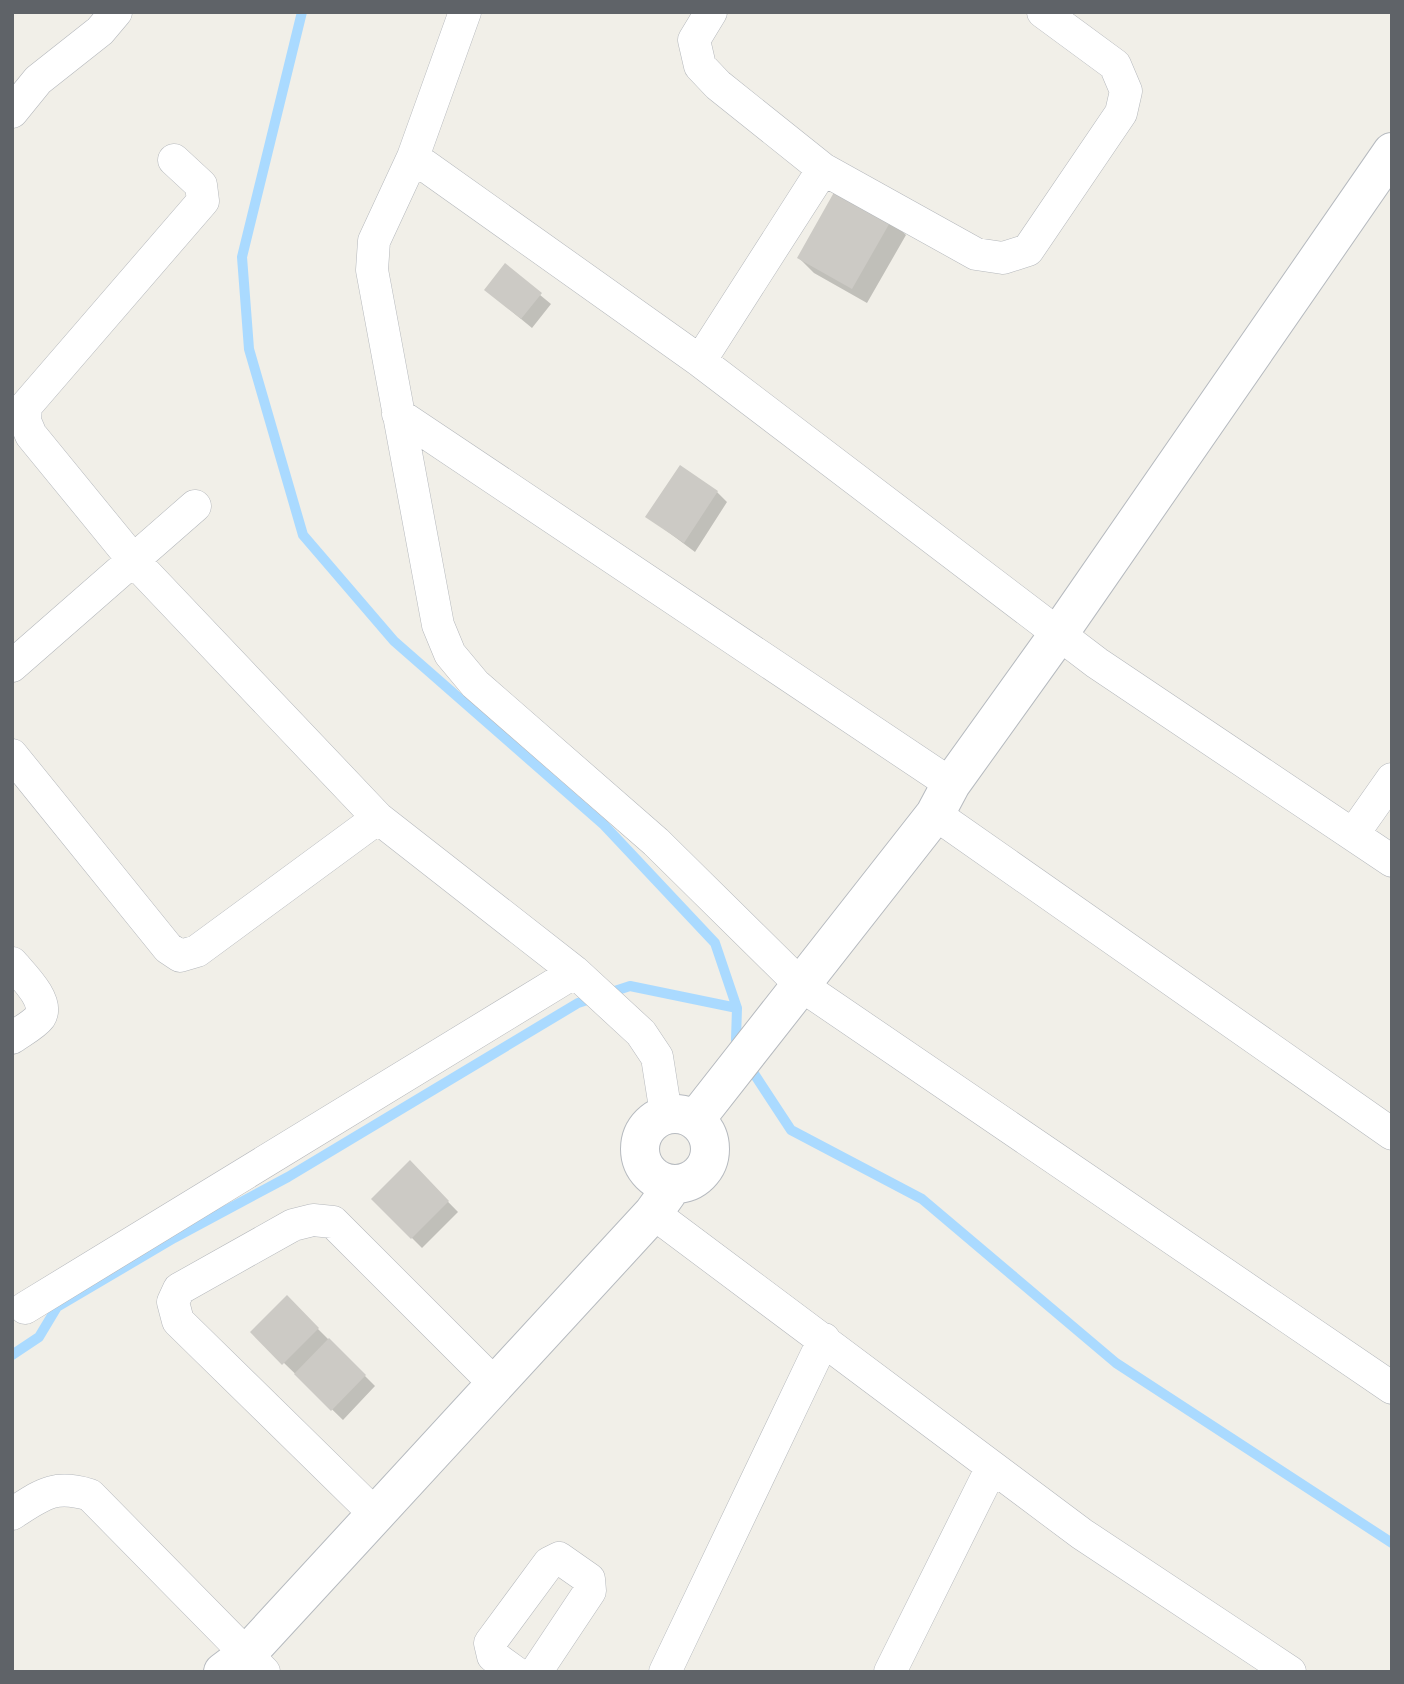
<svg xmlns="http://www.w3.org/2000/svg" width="1404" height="1684" font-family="'Sofia Sans Condensed',sans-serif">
<rect width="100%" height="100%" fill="#f1efe8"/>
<path fill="#0003" d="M 891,220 L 906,235 L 867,303 L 814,273 L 799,258 Z
M 505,266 L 551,304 L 532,328 L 486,290 Z
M 717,492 L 727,502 L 695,552 L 648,517 Z
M 410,1163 L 458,1212 L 422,1248 L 373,1199 Z
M 287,1298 L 375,1386 L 343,1420 L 252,1332 Z"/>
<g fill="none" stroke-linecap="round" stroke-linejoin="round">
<path stroke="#aadaff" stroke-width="10" d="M 302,12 L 242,257 L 249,349 L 303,535 L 394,641 L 604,825 L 715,943 L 737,1008 L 736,1040 L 740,1049
M 749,1066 L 791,1130 L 922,1199 L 1116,1363 L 1392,1543
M 12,1355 L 39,1337 L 57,1307 L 174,1238 L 288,1177 L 578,1003 L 630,986 L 737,1008"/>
</g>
<path fill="#cccac5" d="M 837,187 L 892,219 L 852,289 L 797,258 Z
M 505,263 L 542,293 L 521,319 L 484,290 Z
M 680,465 L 718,491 L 684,543 L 645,517 Z
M 410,1160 L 449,1201 L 411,1239 L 371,1199 Z
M 287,1295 L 319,1328 L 282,1365 L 250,1332 Z
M 329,1338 L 366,1375 L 331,1411 L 294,1374 Z"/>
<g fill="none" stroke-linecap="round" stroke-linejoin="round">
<defs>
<path id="street" d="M 465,12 L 413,157 L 374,241 L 372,270 L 438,625 L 450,654 L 475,684 L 656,842 L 802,986 L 1392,1388
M 12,112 L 38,80 L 100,31 L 116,12
M 413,157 L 700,361 L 1097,663 L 1392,861
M 174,160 L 201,185 L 203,201 L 26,406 L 25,421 L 31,435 L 134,561 L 378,818 L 575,972 L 641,1033 L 657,1057 L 666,1114
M 823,169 L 976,254 L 1003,258 L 1028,250 L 1121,113 L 1126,91 L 1115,65 L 1043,12
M 700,361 L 823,169 L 718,85 L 700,66 L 694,40 L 711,12
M 398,414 L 951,784
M 12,666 L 195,506
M 12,755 L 168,948 L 180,956 L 197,951 L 378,818
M 935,814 L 1392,1134
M 1354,833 L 1392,779
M 12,963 C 21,974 50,1001 40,1017 C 34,1025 20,1032 12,1038
M 653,1213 L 1082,1534 L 1290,1672
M 25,1308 L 575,972
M 12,1514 C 43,1494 54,1484 90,1495 L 264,1672
M 377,1516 L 178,1321 L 173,1302 L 179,1289 L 293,1225 L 313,1220 L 333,1222 L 497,1386
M 515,1672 L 493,1656 L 490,1643 L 549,1563 L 559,1558 L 589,1579 L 590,1591 L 536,1672
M 665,1672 L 824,1339
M 890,1672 L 992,1467"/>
<path id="secondary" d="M640 1149a35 35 0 1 1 70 0a35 35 0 1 1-70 0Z
M 695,1120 L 935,814 L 951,784 L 1060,632 L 1392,152
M 223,1672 L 247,1654 L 653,1213 L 673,1185"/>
</defs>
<use href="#street" stroke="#b5b8bc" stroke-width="33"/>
<use href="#secondary" stroke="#b6babf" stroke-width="40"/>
<use href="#street" stroke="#fff" stroke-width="32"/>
<use href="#secondary" stroke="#fff" stroke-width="38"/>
</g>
<rect width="1404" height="1684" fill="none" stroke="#5f6368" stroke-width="28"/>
</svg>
